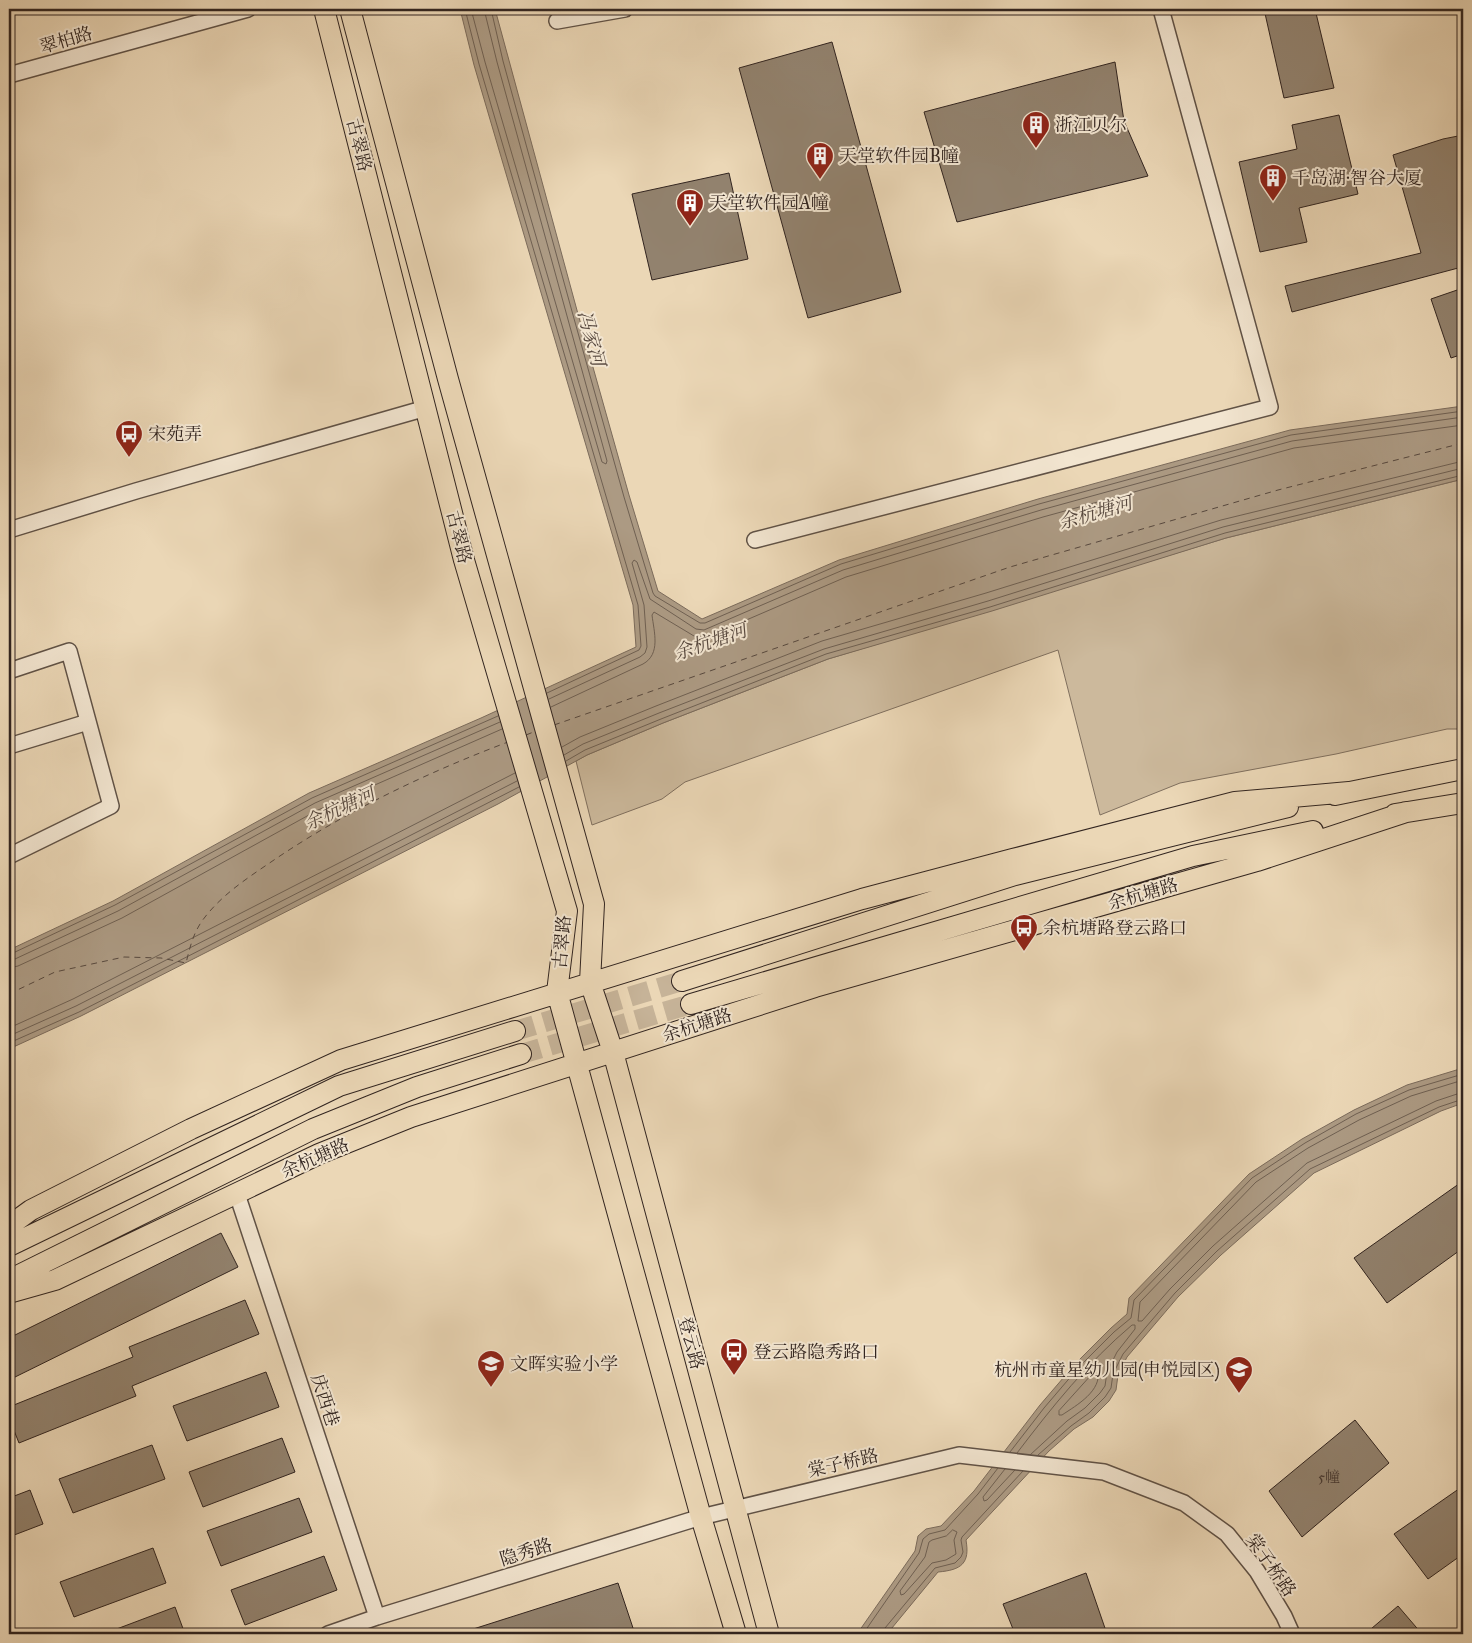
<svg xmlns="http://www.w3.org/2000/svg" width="1472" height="1643" font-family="'IM FELL Great Primer','Noto Serif SC',serif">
<rect width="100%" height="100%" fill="#ebd7b6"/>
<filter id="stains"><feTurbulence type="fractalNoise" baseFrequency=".004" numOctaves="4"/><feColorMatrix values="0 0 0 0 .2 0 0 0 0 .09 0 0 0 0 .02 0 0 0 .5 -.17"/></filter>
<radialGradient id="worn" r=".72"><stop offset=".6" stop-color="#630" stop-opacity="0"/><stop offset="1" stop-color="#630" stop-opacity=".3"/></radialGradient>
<path fill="#ccb99c" stroke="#7f6f5e" d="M 1463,479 L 1463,729 L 1447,729 L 1336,754 L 1180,783 L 1100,815 L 1058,650 L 685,782 L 662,799 L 592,825 L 576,761 L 587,755 L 663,723 L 828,659 L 1226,538 Z"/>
<path fill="#ac9a83" stroke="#7b6b5b" d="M 460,9 L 495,9 L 578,314 L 629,495 L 658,591 L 702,619 L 839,560 L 1038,499 L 1290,430 L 1463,406 L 1463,479 L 1226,538 L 992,611 L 828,659 L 663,723 L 587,755 L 498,804 L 81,1016 L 9,1049 L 9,950 L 113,901 L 309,793 L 481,718 L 636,647 L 633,605 L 474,65 Z
M 1463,1068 L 1463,1103 L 1441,1111 L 1314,1173 L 1221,1255 L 1178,1297 L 1127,1357 L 1118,1375 L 1116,1390 L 1109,1401 L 1093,1417 L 1074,1429 L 1049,1451 L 966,1540 C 970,1563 962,1570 938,1572 L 887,1634 L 857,1634 L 915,1551 L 918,1536 L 926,1529 L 941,1526 L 974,1491 L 1040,1405 L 1076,1363 L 1111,1328 L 1127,1314 L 1129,1298 L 1249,1174 L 1302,1139 L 1354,1110 L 1407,1085 Z"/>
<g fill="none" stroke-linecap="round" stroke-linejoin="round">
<path stroke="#6f6052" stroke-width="1" d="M 465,9 L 479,64 L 638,605 L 641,646 L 639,650 L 547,693
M 471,9 L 485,62 L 602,462 L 606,464 L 607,461 L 497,62 L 484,9
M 491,9 L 503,61 L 573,315 L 624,497 L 653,593 L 655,596 L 700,623 L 705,623 L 841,564 L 1039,504 L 1291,435 L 1463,411
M 549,699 L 640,657 L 645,653 L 647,647 L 644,605 L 632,563 L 634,560 L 637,562 L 650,599 L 696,629 L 704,630 L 843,570 L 1041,510 L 1292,441 L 1463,417
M 551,707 L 643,664 C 661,654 654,632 652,615 L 654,612 L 694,636 L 707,637 L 846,577 L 1043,517 L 1294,448 L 1463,425
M 562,747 L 580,737 L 656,706 L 822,641 L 986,593 L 1221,520 L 1463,461
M 564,755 L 583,744 L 659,713 L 824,649 L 988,601 L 1223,527 L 1463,468
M 566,761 L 585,750 L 661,719 L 826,654 L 990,607 L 1225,533 L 1463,475
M 9,954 L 13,953 L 115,905 L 312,798 L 498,716
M 9,960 L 15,959 L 118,911 L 315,803 L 500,722
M 9,968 L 18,966 L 122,918 L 318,810 L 502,729
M 9,1028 L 73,999 L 515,773
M 9,1036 L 76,1006 L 517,781
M 9,1043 L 79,1012 L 519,787
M 1463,1080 L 1411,1096 L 1359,1120 L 1308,1148 L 1256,1182 L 1140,1302 L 1138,1321 L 1142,1321 L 1170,1289 L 1213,1246 L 1307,1163 L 1436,1101 L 1463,1092
M 1096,1370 L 1098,1370 C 1102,1391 1077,1405 1062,1415 L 1059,1415 L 1059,1411 Z
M 1010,1452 L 1044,1408 L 1079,1367 L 1114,1332 L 1131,1318 L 1134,1300 L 1252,1178 L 1305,1143 L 1356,1114 L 1409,1090 L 1463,1074
M 1017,1453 C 1052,1407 1088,1362 1132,1325 L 1135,1325 L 1135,1329 L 1117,1352 L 1107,1372 L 1105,1386 L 1100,1393 L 1085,1408 L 1067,1421 L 1030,1455
M 1038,1455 L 1071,1426 L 1089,1413 L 1105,1397 L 1111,1388 L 1113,1374 L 1123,1354 L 1175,1293 L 1217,1251 L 1310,1169 L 1439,1107 L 1463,1099
M 1005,1469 L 983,1497 L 984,1501 L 987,1500 L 1015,1470
M 953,1530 L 957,1532 L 954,1540 L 956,1554 L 946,1560 L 932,1563 L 904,1594 L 901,1595 L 900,1591 L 925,1557 L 929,1542 L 932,1540 L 946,1536 Z
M 863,1634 L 919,1553 L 923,1539 L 929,1534 L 945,1530 L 978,1494 L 998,1468
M 883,1634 L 885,1628 L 935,1568 L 955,1563 L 961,1557 L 963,1552 L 961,1540 L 962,1537 L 1023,1471"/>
<path stroke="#57483e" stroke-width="1" stroke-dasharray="6 5" stroke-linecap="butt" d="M 554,725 L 1010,567 L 1278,490 L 1463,443
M 526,735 L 536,731
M 9,994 L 55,972 L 124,957 L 161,958 L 186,963 C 190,947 193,934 202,921 C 220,896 246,879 271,862 C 344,812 426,773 508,742"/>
</g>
<path fill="#92826e" stroke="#322520" d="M 1264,9 L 1315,9 L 1334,88 L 1284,98 Z
M 832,42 L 901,292 L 808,318 L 739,68 Z
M 1115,62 L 1124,121 L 1148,176 L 957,222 L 924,112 Z
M 1339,115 L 1358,194 L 1299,208 L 1307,242 L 1260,252 L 1239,162 L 1297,149 L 1292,125 Z
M 1463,135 L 1463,253 L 1459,253 L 1462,267 L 1292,312 L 1285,286 L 1421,253 L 1393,155 L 1443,139 Z
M 729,173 L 748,259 L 652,280 L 632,194 Z
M 1463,288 L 1463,354 L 1451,358 L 1431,299 Z
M 1463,1181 L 1463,1248 L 1387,1303 L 1354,1258 Z
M 221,1233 L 238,1267 L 9,1380 L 9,1338 Z
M 245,1300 L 259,1334 L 132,1386 L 136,1396 L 19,1443 L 9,1418 L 9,1407 L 133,1357 L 129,1347 Z
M 266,1372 L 279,1407 L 187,1441 L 173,1406 Z
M 1355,1420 L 1389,1463 L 1302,1537 L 1269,1491 Z
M 282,1438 L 295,1472 L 203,1507 L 189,1472 Z
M 152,1445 L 165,1479 L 73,1513 L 59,1479 Z
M 1463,1486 L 1463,1554 L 1428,1579 L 1394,1534 Z
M 30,1490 L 43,1524 L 9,1537 L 9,1498 Z
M 299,1498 L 312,1532 L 221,1566 L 207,1531 Z
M 153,1548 L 166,1583 L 74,1617 L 60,1582 Z
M 324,1556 L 337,1590 L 245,1625 L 231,1590 Z
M 1086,1573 L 1107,1634 L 1015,1634 L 1003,1604 Z
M 618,1583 L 633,1628 L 614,1634 L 467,1634 L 467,1631 Z
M 1398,1606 L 1422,1634 L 1365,1634 Z
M 175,1607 L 185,1634 L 106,1634 L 106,1633 Z"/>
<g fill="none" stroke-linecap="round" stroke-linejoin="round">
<path stroke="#c6b398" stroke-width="20" stroke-dasharray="20 10" stroke-linecap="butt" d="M 515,1031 L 682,981
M 521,1054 L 691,1004"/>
<defs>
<path id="minor" d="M 557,21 L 625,9
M 9,75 L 248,9
M 9,530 L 136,491 L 426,408
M 755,540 L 1270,407 L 1161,9
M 9,671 L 69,651 L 111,806 L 9,856
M 9,746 L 88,722
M 237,1194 L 377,1617
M 328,1634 L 377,1617 L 701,1517 L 959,1455 L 1104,1472 L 1184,1503 L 1227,1534 L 1257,1571 L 1284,1616 L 1292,1634"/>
<path id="major" d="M 324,9 L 464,560 L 567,911 L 557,992 L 701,1517 L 736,1634
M 350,9 L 448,379 L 594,904 L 590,982 L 613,1052 L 769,1634
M 1335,795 L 1463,769
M 1395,814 L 1463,803
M 682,981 L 1015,875 L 1288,807
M 691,1004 L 1193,856 L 1313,831
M 9,1226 L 31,1210 L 191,1129 L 341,1060 L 862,899 L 1013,859 L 1235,802 L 1349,792
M 9,1246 L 339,1086 L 515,1031
M 9,1280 L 313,1129 L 417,1087 L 521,1054
M 9,1293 L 55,1280 L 319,1154 L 411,1117 L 815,987 L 1257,861 L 1406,812"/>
</defs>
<use href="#minor" stroke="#605246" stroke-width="18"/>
<use href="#major" stroke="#322520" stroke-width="22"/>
<use href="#minor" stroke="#f2e5d0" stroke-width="15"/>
<use href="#major" stroke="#ebd7b6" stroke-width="20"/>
</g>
<defs>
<symbol id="building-pin" viewBox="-11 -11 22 30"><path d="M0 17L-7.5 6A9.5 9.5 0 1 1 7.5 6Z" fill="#8f2418" stroke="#f2e5d0"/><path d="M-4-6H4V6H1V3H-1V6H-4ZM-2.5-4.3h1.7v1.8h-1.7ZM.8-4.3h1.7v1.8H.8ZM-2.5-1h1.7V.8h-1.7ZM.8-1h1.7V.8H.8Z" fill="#fff"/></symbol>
<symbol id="bus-pin" viewBox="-11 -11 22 30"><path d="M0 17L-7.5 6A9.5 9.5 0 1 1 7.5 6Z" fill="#8f2418" stroke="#f2e5d0"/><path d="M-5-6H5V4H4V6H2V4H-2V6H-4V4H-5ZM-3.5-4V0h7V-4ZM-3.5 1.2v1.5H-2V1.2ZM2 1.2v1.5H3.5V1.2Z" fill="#fff"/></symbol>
<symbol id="school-pin" viewBox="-11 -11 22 30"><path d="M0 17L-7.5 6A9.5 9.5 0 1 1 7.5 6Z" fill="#8f2418" stroke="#f2e5d0"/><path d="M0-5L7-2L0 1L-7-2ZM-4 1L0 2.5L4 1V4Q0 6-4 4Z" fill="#fff"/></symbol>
</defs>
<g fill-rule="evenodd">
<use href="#building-pin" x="1020" y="109" width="32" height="43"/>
<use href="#building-pin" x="804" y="140" width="32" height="43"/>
<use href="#building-pin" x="1257" y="162" width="32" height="43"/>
<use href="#building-pin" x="674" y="187" width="32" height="43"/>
<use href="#bus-pin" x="113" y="418" width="32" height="43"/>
<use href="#bus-pin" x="1008" y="912" width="32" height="43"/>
<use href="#bus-pin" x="718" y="1336" width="32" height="43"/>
<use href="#school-pin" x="475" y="1348" width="32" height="43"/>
<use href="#school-pin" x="1223" y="1354" width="32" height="43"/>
</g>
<g text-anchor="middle" stroke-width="4" stroke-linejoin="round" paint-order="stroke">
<g font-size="15" fill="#4a3c34">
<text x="1329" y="1482">5幢</text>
</g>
<g font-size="18" fill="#322520" stroke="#f2e5d0">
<text transform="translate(66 40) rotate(-16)" y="6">翠柏路</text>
<text transform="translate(359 145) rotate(76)" y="6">古翠路</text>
<text transform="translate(459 537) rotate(76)" y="6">古翠路</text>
<text transform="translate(1143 894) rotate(-16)" y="6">余杭塘路</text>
<text transform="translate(562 942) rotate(-85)" y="6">古翠路</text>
<text transform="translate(697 1025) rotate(-18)" y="6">余杭塘路</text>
<text transform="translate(315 1158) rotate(-24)" y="6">余杭塘路</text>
<text transform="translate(691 1343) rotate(75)" y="6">登云路</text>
<text transform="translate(325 1400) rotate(72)" y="6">庆西巷</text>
<text transform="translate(843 1463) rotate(-13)" y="6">棠子桥路</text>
<text transform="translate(526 1552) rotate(-17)" y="6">隐秀路</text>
<text transform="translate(1271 1565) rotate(55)" y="6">棠子桥路</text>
</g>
<g font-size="18" fill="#322520" stroke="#f2e5d0" text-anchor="start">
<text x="1055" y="131">浙江贝尔</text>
<text x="839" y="162">天堂软件园B幢</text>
<text x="1292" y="184">千岛湖·智谷大厦</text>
<text x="709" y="209">天堂软件园A幢</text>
<text x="148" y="440">宋苑弄</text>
<text x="1043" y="934">余杭塘路登云路口</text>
<text x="753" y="1358">登云路隐秀路口</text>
<text x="510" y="1370">文晖实验小学</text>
<text x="1220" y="1376" text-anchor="end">杭州市童星幼儿园(申悦园区)</text>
</g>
<g font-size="19" font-style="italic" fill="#57483e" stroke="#f2e5d0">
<text transform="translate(592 338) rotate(75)" y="7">冯家河</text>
<text transform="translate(1095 512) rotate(-16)" y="7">余杭塘河</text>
<text transform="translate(710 641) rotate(-19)" y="7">余杭塘河</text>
<text transform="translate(339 808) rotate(-25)" y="7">余杭塘河</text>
</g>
</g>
<rect width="1472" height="1643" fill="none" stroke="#ebd7b6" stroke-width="30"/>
<rect x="10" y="10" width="1452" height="1623" fill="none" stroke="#322520" stroke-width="2.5"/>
<rect x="15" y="15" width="1442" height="1613" fill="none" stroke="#322520"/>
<rect width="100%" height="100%" filter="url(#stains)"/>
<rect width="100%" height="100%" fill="url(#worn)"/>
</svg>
